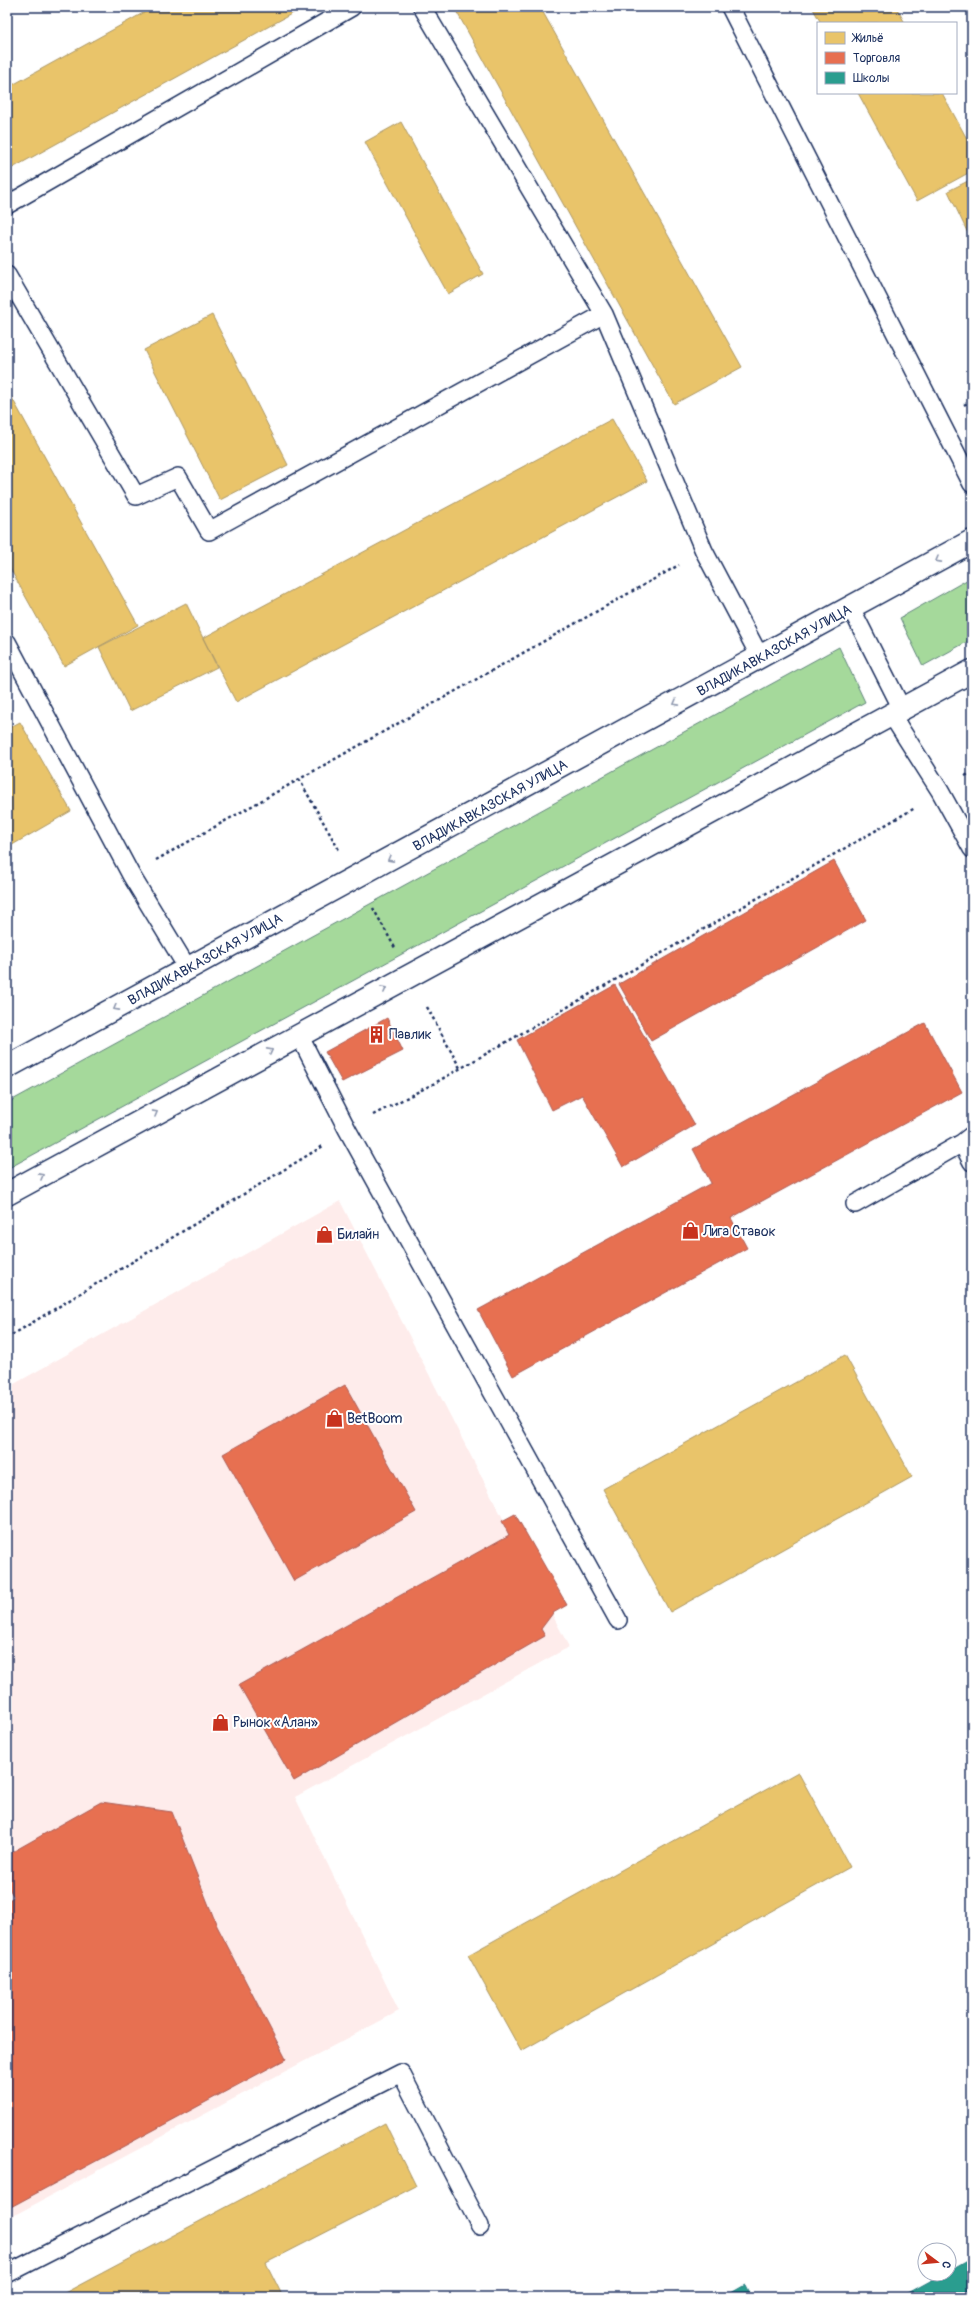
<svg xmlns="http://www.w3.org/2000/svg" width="979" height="2304" font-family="Pangolin,sans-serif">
<rect width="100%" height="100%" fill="#fff"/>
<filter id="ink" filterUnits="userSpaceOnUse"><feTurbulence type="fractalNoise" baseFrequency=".025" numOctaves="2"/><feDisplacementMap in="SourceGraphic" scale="8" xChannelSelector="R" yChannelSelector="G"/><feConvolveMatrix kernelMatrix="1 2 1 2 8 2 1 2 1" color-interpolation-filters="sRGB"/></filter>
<g filter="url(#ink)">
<path fill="#feeceb" d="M 340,1201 L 569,1647 L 295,1797 L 399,2011 L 7,2219 L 7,1388 Z"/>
<path fill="#a5d99b" stroke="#60847c" d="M 972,577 L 972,639 L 923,666 L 900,618 Z
M 839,647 L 865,702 L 7,1169 L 7,1103 Z"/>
<path fill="#e9c46a" stroke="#ab9766" d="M 154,7 L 304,7 L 7,171 L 7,88 Z
M 454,7 L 540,7 L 742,367 L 674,404 Z
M 812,7 L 896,7 L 905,23 L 821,23 Z
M 858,93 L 942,93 L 972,148 L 972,171 L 917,201 Z
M 401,122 L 483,274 L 448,294 L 365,142 Z
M 972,179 L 972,242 L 948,191 Z
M 212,315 L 288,465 L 220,500 L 144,350 Z
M 7,389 L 138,625 L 64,666 L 7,563 Z
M 612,419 L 647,481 L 236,702 L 203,638 Z
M 186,603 L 217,667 L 130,711 L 99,647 Z
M 20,722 L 71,811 L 7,848 L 7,729 Z
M 845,1355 L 912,1477 L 670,1612 L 603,1489 Z
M 798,1772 L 850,1867 L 521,2051 L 468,1955 Z
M 385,2123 L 416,2186 L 266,2263 L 283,2297 L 57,2297 Z"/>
<path fill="#e76f51" stroke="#aa5c55" d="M 834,861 L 866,920 L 651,1041 L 619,984 Z
M 615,985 L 695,1125 L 623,1167 L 582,1095 L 552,1110 L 517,1040 Z
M 387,1018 L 403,1051 L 342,1082 L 325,1052 Z
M 925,1023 L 962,1092 L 731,1218 L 747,1248 L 513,1376 L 478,1310 L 711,1183 L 693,1149 Z
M 345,1385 L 416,1512 L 294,1581 L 223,1454 Z
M 515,1514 L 567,1605 L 553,1613 L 541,1629 L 545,1636 L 294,1781 L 239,1685 L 509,1535 L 502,1521 Z
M 101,1802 L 172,1812 L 217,1926 L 286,2059 L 7,2209 L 7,1901 L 14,1897 L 7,1885 L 7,1855 Z"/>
<path fill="#2a9d8f" stroke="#267c80" d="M 972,2258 L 972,2297 L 901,2297 L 943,2274 L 949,2274 L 949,2271 Z
M 745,2285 L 751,2297 L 724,2297 Z"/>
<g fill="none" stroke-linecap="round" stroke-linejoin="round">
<defs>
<path id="service" d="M 422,7 L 604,314 L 704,551 L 760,657
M 730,7 L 972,484
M 7,205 L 352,7
M 7,275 L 136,496 L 178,477 L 209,531 L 604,314
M 851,608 L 902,709
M 7,642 L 131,875 L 188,969
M 891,714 L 940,791 L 972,849
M 299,1035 L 347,1129 L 618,1620
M 962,1143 L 972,1162
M 855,1204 L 962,1143 L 972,1135
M 7,2274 L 401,2073 L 480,2226"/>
<path id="secondary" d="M 7,1067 L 972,541
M 7,1194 L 972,671"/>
</defs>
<use href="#service" stroke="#1b2f5e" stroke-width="20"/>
<use href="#secondary" stroke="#1b2f5e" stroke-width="25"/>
<path stroke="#1b2f5e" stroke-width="2.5" stroke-dasharray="3 3" stroke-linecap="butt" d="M 964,405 L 972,400
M 965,776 L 972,772
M 299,779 L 339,850
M 156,860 L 679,565
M 373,908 L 395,948
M 427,1007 L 460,1068
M 373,1115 L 435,1083 L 915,808
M 7,1338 L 323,1146"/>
<use href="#service" stroke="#fff" stroke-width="17"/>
<use href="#secondary" stroke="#fff" stroke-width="22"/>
</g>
<defs><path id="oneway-chevron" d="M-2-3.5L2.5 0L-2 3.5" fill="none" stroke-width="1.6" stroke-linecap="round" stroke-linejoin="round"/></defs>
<g stroke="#8d97ae">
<use href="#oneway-chevron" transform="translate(938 560) rotate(151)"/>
<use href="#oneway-chevron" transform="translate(676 703) rotate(151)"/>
<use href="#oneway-chevron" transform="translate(390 859) rotate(151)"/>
<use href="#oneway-chevron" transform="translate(384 989) rotate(-28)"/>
<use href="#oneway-chevron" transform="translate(116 1008) rotate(151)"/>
<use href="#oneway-chevron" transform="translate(270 1051) rotate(-28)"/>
<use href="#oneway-chevron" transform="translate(155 1113) rotate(-29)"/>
<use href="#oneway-chevron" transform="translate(41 1176) rotate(-29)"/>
</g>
</g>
<defs>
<symbol id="building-bare" viewBox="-9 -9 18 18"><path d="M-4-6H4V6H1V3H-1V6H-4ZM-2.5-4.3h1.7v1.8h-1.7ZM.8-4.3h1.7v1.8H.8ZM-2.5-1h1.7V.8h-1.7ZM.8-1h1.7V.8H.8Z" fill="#c8321e" stroke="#fff" stroke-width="2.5" paint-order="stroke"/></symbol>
<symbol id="shop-bare" viewBox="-9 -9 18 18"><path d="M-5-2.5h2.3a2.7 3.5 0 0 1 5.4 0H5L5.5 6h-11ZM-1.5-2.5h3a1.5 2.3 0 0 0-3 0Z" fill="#c8321e" stroke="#fff" stroke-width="2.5" paint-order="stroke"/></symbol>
</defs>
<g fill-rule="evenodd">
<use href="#building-bare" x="364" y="1022" width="25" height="25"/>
<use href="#shop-bare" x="678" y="1218" width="25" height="25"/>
<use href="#shop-bare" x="312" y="1222" width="25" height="25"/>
<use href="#shop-bare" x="322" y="1406" width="25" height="25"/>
<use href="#shop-bare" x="208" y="1710" width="25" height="25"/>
</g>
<g text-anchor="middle" stroke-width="4" stroke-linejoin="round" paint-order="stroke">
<g font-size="14" fill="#1b2f5e" stroke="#fff">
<text transform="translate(774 650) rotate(-29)" y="5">ВЛАДИКАВКАЗСКАЯ УЛИЦА</text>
<text transform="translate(490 805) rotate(-29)" y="5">ВЛАДИКАВКАЗСКАЯ УЛИЦА</text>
<text transform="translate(205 959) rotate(-29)" y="5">ВЛАДИКАВКАЗСКАЯ УЛИЦА</text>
</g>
<g font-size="14" fill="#1b2f5e" stroke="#fff" text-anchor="start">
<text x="389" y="1039">Павлик</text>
<text x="703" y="1236">Лига Ставок</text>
<text x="337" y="1239">Билайн</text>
<text x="347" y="1423">BetBoom</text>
<text x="233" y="1727">Рынок «Алан»</text>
</g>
</g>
<rect width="979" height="2304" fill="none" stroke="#fff" stroke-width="24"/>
<rect x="12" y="12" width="955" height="2280" fill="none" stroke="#1b2f5e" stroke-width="1.5" filter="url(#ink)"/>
<rect x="817" y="22" width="140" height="72" fill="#ffffff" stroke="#a4acbf"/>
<rect x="825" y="32" width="20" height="12" fill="#e9c46a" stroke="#a4acbf"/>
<text x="853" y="42" font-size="12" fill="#1b2f5e">Жильё</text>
<rect x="825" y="52" width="20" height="12" fill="#e76f51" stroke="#a4acbf"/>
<text x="853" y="62" font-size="12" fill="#1b2f5e">Торговля</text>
<rect x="825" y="72" width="20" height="12" fill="#2a9d8f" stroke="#a4acbf"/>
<text x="853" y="82" font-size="12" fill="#1b2f5e">Школы</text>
<g transform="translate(937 2262) rotate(106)"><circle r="19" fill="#ffffff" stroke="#a4acbf"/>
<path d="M0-3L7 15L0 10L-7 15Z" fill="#c8321e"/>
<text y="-6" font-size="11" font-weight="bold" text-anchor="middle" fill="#1b2f5e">С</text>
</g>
</svg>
